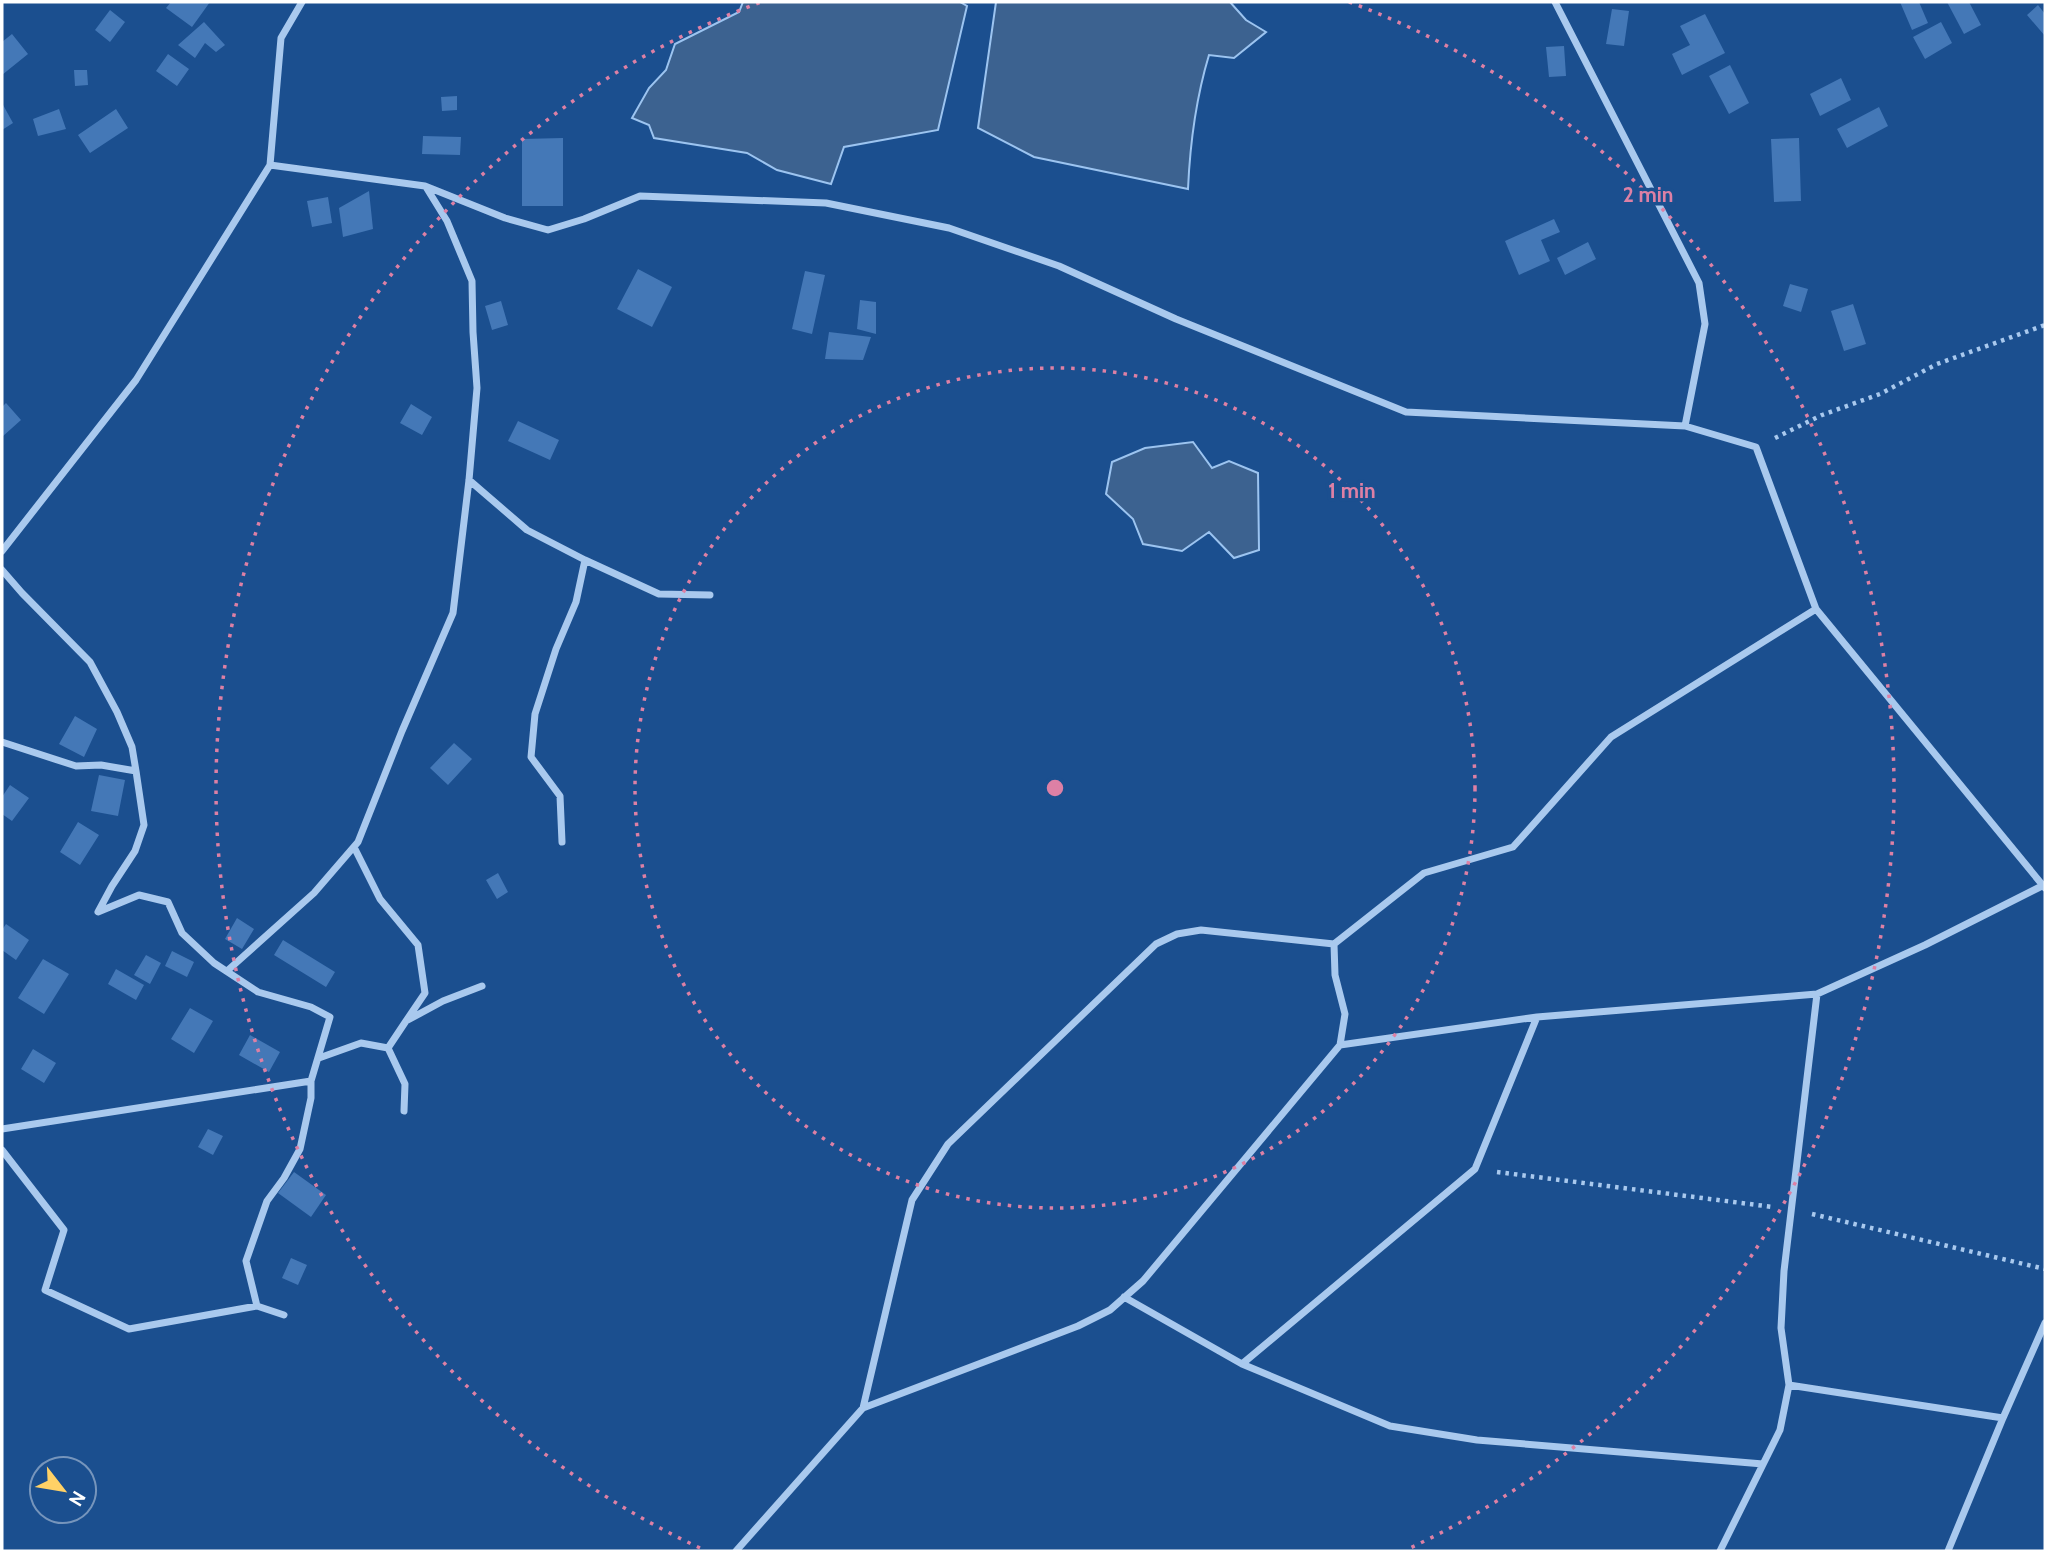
<svg xmlns="http://www.w3.org/2000/svg" width="2047" height="1553" font-family="Cabin,sans-serif">
<rect width="100%" height="100%" fill="#1b4f8f"/>
<path fill="#3c6290" stroke="#9cc4f0" stroke-width="2" d="M 743,2 L 960,2 L 967,6 L 938,130 L 844,147 L 831,184 L 777,170 L 747,153 L 654,138 L 649,125 L 632,118 L 649,88 L 666,70 L 675,44 L 739,12 Z
M 996,2 L 1230,2 L 1246,20 L 1266,32 L 1234,58 L 1209,55 C 1196,98 1190,144 1188,189 L 1034,157 L 978,128 Z
M 1193,442 L 1212,468 L 1229,461 L 1258,473 L 1259,550 L 1234,558 L 1209,532 L 1182,551 L 1143,544 L 1133,519 L 1106,494 L 1112,462 L 1145,448 Z"/>
<path fill="#4478b7" d="M 171,2 L 210,2 L 192,27 L 166,8 Z
M 1900,2 L 1919,2 L 1928,23 L 1912,30 Z
M 1947,2 L 1969,2 L 1981,25 L 1964,34 Z
M 2038,5 L 2045,14 L 2045,36 L 2027,15 Z
M 1612,9 L 1629,11 L 1624,46 L 1606,44 Z
M 110,10 L 125,22 L 110,42 L 95,30 Z
M 1705,14 L 1725,53 L 1682,75 L 1672,54 L 1690,45 L 1680,26 Z
M 204,22 L 225,45 L 216,52 L 205,43 L 195,58 L 178,45 Z
M 1941,22 L 1952,43 L 1925,59 L 1913,37 Z
M 12,34 L 28,54 L 2,75 L 2,42 Z
M 1564,46 L 1566,76 L 1549,77 L 1546,47 Z
M 168,54 L 189,69 L 177,86 L 156,71 Z
M 1730,65 L 1749,103 L 1729,114 L 1709,76 Z
M 74,70 L 87,70 L 88,85 L 75,86 Z
M 1841,78 L 1851,100 L 1820,116 L 1810,94 Z
M 457,96 L 457,110 L 442,111 L 441,97 Z
M 2,103 L 13,123 L 2,130 Z
M 1879,107 L 1888,126 L 1847,148 L 1837,129 Z
M 59,109 L 66,129 L 38,136 L 33,119 Z
M 116,109 L 128,128 L 90,153 L 78,135 Z
M 423,136 L 461,137 L 460,155 L 422,154 Z
M 563,138 L 563,206 L 522,206 L 522,139 Z
M 1799,138 L 1801,201 L 1774,202 L 1771,139 Z
M 369,191 L 373,229 L 343,237 L 339,208 Z
M 328,197 L 332,223 L 312,227 L 307,201 Z
M 1554,219 L 1560,232 L 1541,240 L 1550,261 L 1519,275 L 1505,241 Z
M 1588,242 L 1596,259 L 1565,275 L 1557,258 Z
M 638,269 L 672,287 L 652,327 L 617,309 Z
M 805,271 L 825,275 L 812,334 L 792,329 Z
M 1790,284 L 1808,289 L 1801,312 L 1783,306 Z
M 860,300 L 876,302 L 876,334 L 857,329 Z
M 501,301 L 508,325 L 492,330 L 485,306 Z
M 1853,304 L 1866,344 L 1844,351 L 1831,311 Z
M 829,332 L 871,337 L 863,360 L 825,359 Z
M 6,403 L 21,420 L 2,437 L 2,407 Z
M 411,404 L 432,417 L 422,435 L 400,423 Z
M 518,421 L 559,440 L 550,460 L 508,441 Z
M 75,716 L 97,729 L 84,757 L 59,744 Z
M 454,743 L 472,759 L 448,785 L 430,768 Z
M 99,775 L 125,780 L 118,816 L 91,811 Z
M 10,785 L 29,798 L 12,821 L 2,814 L 2,797 Z
M 78,822 L 99,835 L 80,865 L 60,852 Z
M 498,873 L 508,892 L 497,899 L 486,880 Z
M 237,918 L 254,929 L 242,949 L 225,939 Z
M 6,924 L 29,940 L 16,960 L 2,950 L 2,930 Z
M 283,940 L 335,972 L 326,987 L 274,955 Z
M 172,951 L 194,962 L 187,977 L 165,966 Z
M 146,955 L 161,963 L 150,984 L 134,975 Z
M 43,959 L 69,974 L 44,1014 L 18,998 Z
M 116,969 L 144,985 L 136,1000 L 108,984 Z
M 190,1008 L 213,1021 L 194,1053 L 171,1039 Z
M 250,1035 L 280,1052 L 269,1072 L 239,1055 Z
M 33,1049 L 56,1063 L 44,1083 L 21,1069 Z
M 208,1129 L 223,1136 L 213,1155 L 198,1147 Z
M 294,1172 L 326,1195 L 311,1217 L 278,1193 Z
M 291,1258 L 307,1265 L 298,1285 L 282,1278 Z"/>
<g fill="none" stroke-linecap="round" stroke-linejoin="round">
<path stroke="#a9c9ee" stroke-width="4.5" stroke-dasharray="3.5 5" stroke-linecap="butt" d="M 1775,438 L 1822,415 L 1880,394 L 1937,364 L 2045,325
M 1497,1172 L 1773,1207
M 1812,1214 L 2045,1269"/>
<path stroke="#a9c9ee" stroke-width="7" d="M 1555,2 L 1699,283 L 1705,324 L 1685,426
M 270,165 L 425,186 L 505,218 L 548,230 L 584,219 L 640,196 L 826,203 L 949,228 L 1059,266 L 1176,319 L 1406,412 L 1685,426 L 1756,447 L 1816,609 L 2045,888
M 469,480 L 527,530 L 585,560 L 576,602 L 556,649 L 535,714 L 531,757 L 560,796 L 562,842
M 2,551 L 136,380 L 270,165 L 281,38 L 302,2
M 585,560 L 659,594 L 710,595
M 2,570 L 22,593 L 90,662 L 117,712 L 132,747 L 136,771
M 2,742 L 76,766 L 101,765 L 136,771 L 144,825 L 135,851 L 112,886 L 98,912 L 139,895 L 168,902 L 182,933 L 214,963 L 258,992 L 311,1007 L 330,1017 L 311,1081 L 311,1098 L 300,1149 L 284,1178 L 267,1201 L 246,1261 L 257,1306 L 284,1315
M 354,847 L 380,899 L 418,945 L 425,993 L 406,1021
M 227,971 L 314,893 L 358,842 L 402,731 L 453,613 L 469,480 L 477,388 L 473,332 L 472,281 L 447,221 L 426,187
M 1340,1045 L 1537,1017 L 1817,994 L 1925,945 L 2042,886
M 388,1048 L 406,1021 L 443,1001 L 482,986
M 319,1058 L 361,1043 L 388,1048 L 405,1084 L 404,1111
M 2,1129 L 311,1081
M 2,1150 L 64,1230 L 45,1290 L 129,1329 L 257,1306
M 1124,1297 L 1242,1364 L 1390,1426 L 1477,1440 L 1763,1464
M 1242,1364 L 1475,1169 L 1537,1017
M 1789,1385 L 2003,1418
M 863,1408 L 1078,1326 L 1110,1310 L 1143,1281 L 1340,1045 L 1345,1014 L 1335,975 L 1334,944 L 1424,873 L 1513,847 L 1611,737 L 1816,609
M 736,1551 L 863,1408 L 912,1200 L 948,1144 L 1156,944 L 1177,934 L 1201,930 L 1334,944
M 1720,1551 L 1780,1430 L 1789,1385 L 1781,1328 L 1784,1271 L 1817,994
M 1948,1551 L 2003,1418 L 2045,1323"/>
</g>
<g fill="none" stroke="#dd80a5" stroke-width="3.5" stroke-dasharray="3.5 7">
<circle cx="1055" cy="788" r="420"/>
<path d="M700 1548A839 839 0 0 1 761 2M1349 2A839 839 0 0 1 1410 1548"/>
</g>
<circle cx="1055" cy="788" r="10" fill="#dd80a5" stroke="#1b4f8f" stroke-width="3.5"/>
<g font-size="21" text-anchor="middle" font-weight="bold" fill="#dd80a5" stroke="#1b4f8f" stroke-width="7" stroke-linejoin="round" paint-order="stroke">
<text x="1648" y="202">2 min</text>
<text x="1352" y="498">1 min</text>
</g>
<rect width="2047" height="1553" fill="none" stroke="#ffffff" stroke-width="7"/>
<g transform="translate(63 1490) rotate(121)"><circle r="33" fill="#1b4f8f" stroke="#7695bc" stroke-width="2"/>
<path d="M0-5L12 26L0 18L-12 26Z" fill="#ffd166"/>
<text y="-10" font-size="19" font-weight="bold" text-anchor="middle" fill="#ffffff">N</text>
</g>
</svg>
